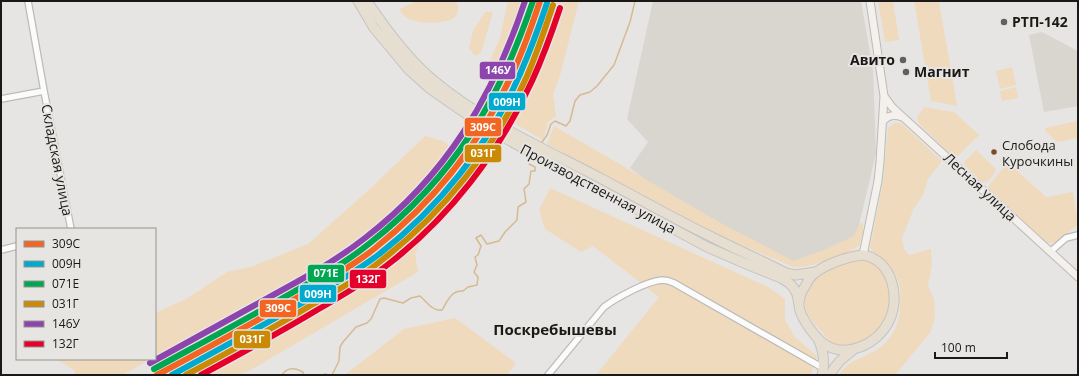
<svg xmlns="http://www.w3.org/2000/svg" width="1079" height="376" font-family="'Open Sans',sans-serif">
<rect width="100%" height="100%" fill="#e6e5e3"/>
<path fill="#d9d5cf" d="M 653,1 L 861,1 L 873,71 L 876,153 L 855,242 L 796,264 L 681,208 L 630,168 L 648,142 L 627,119 Z
M 1042,32 L 1078,51 L 1078,106 L 1044,112 L 1029,35 Z"/>
<path fill="#efdabd" d="M 417,1 L 456,1 C 460,7 459,13 454,18 C 440,25 414,25 402,14 L 400,10 L 401,8 Z
M 508,1 L 522,1 L 500,65 L 498,69 L 491,69 L 489,63 L 500,38 Z
M 548,1 L 579,1 L 561,72 L 553,95 L 556,116 L 548,122 L 543,140 L 502,116 C 521,79 535,42 548,1 Z
M 878,1 L 894,1 L 893,1 L 899,40 L 885,42 Z
M 914,1 L 939,1 L 957,106 L 931,101 Z
M 485,12 L 493,12 L 481,53 L 475,56 L 469,48 L 473,31 Z
M 1012,67 L 1016,85 L 1000,89 L 996,71 Z
M 1016,87 L 1018,98 L 1002,101 L 1000,91 Z
M 924,107 L 954,112 L 979,135 L 958,156 L 953,156 L 919,124 L 917,118 Z
M 1077,121 L 1078,138 L 1057,142 L 1046,132 L 1045,128 Z
M 895,123 L 901,123 L 942,161 L 928,179 L 923,195 L 914,208 L 902,238 L 904,249 L 909,255 L 931,249 L 932,264 L 928,286 L 934,299 L 935,317 L 930,333 L 895,375 L 839,375 C 847,361 863,358 876,350 C 891,341 900,324 900,307 C 901,295 901,284 895,274 C 892,268 887,261 881,258 C 877,254 873,253 870,248 L 883,182 L 888,128 Z
M 554,126 L 726,226 L 794,261 L 826,249 L 854,236 L 860,223 L 863,223 L 863,233 L 859,246 C 846,254 811,268 796,267 C 792,267 788,265 784,263 L 715,234 L 547,144 Z
M 425,136 L 443,141 L 453,148 L 442,170 L 401,208 L 359,241 L 300,280 L 155,358 L 155,313 L 188,298 L 227,272 L 251,267 L 308,244 L 371,188 Z
M 976,150 L 996,169 C 995,175 988,182 982,183 L 964,164 L 964,162 Z
M 999,159 L 1004,159 L 1046,197 L 1073,192 L 1078,225 L 1055,243 L 1047,243 L 988,188 L 989,185 L 1005,166 Z
M 550,188 L 768,287 L 785,299 L 785,320 L 795,337 L 817,356 L 811,375 L 596,375 L 659,297 L 593,246 L 581,252 L 545,229 L 539,210 Z
M 444,208 L 447,212 L 425,230 L 415,254 L 418,272 L 249,371 L 237,375 L 180,375 L 321,294 L 388,251 Z
M 862,259 C 875,261 886,272 889,284 C 892,296 888,319 880,329 C 875,335 867,338 860,342 C 851,347 840,349 832,342 C 824,335 805,316 805,305 C 804,287 820,272 835,266 C 843,263 853,261 862,259 Z
M 455,318 L 516,363 L 507,375 L 332,375 L 346,374 L 404,329 Z
M 56,359 L 152,359 L 122,375 L 76,375 L 74,370 Z"/>
<g fill="none" stroke-linecap="round" stroke-linejoin="round">
<path stroke="#d6ba92" stroke-width="1.5" d="M 540,145 L 547,135 L 551,124 L 555,121 L 566,126 L 570,121 L 575,101 L 580,95 L 590,92 L 597,86 L 614,65 L 630,22 L 635,1
M 269,375 L 271,375
M 282,375 C 287,367 294,367 303,372 L 303,375
M 323,375 L 325,374 L 329,375
M 332,375 L 339,361 L 340,347 L 343,342 L 356,327 L 367,323 L 371,319 L 380,299 L 384,298 L 403,303 L 411,298 L 420,296 C 426,301 433,312 442,310 C 447,302 451,290 463,291 L 468,287 L 477,285 L 478,277 L 474,272 L 477,265 L 475,257 L 478,255 L 481,246 L 476,238 L 481,235 L 487,244 L 499,241 L 505,232 L 517,220 L 518,207 L 526,202 L 524,189 L 529,184 L 531,171 L 535,171 L 535,167 L 529,164 L 530,159 L 532,156"/>
<defs>
<path id="minor" d="M 28,1 L 44,91 L 71,229
M 1,99 L 44,91
M 1,250 L 17,246
M 1050,252 L 1066,238 L 1078,235
M 548,375 L 604,307 C 616,298 647,281 662,280 C 666,280 670,281 674,283 L 809,360 L 823,368"/>
<path id="secondary" d="M 884,96 L 892,107 L 1078,277
M 883,121 C 888,115 894,114 902,117
M 863,255 L 878,181 L 880,162 L 884,96 L 870,1"/>
<path id="trunk" d="M 358,1 L 374,28 L 409,70 L 429,88 L 462,111 L 496,133 L 534,154 L 707,247 L 751,266 L 781,278 L 789,283 L 793,287 L 797,294 L 799,305
M 367,1 C 385,28 408,59 433,80 C 483,122 545,149 602,179 C 638,198 673,218 710,236 C 735,249 761,260 786,273 L 796,275 L 815,272
M 863,255 C 892,260 901,297 889,321 C 878,344 845,360 823,343 C 814,336 799,316 799,305 C 799,298 802,290 806,285 C 808,280 811,276 815,273 C 826,264 849,256 863,255 Z
M 818,339 C 824,351 825,362 822,375
M 830,375 C 836,363 843,358 853,350"/>
</defs>
<use href="#minor" stroke="#bcbbba" stroke-width="8"/>
<use href="#secondary" stroke="#bcbbba" stroke-width="9"/>
<use href="#trunk" stroke="#c4c3c2" stroke-width="11"/>
<use href="#minor" stroke="#fbfbfb" stroke-width="5.5"/>
<use href="#secondary" stroke="#f4f0eb" stroke-width="7"/>
<use href="#trunk" stroke="#e6dfd1" stroke-width="9"/>
<defs>
<path id="rail-1" d="M 157,375 C 200,352 242,329 284,305 C 315,288 347,270 374,249 C 434,202 482,141 513,72 C 524,49 532,25 540,1"/>
<path id="rail-2" d="M 172,375 C 218,350 264,325 309,299 C 332,285 356,272 378,255 C 439,208 489,145 520,74 C 530,51 539,27 547,3"/>
<path id="rail-3" d="M 154,369 C 196,346 239,323 281,299 C 311,282 343,265 370,243 C 454,177 499,101 533,1"/>
<path id="rail-4" d="M 186,375 C 229,352 272,329 313,304 C 337,291 361,277 382,260 C 444,212 495,148 527,76 C 537,53 545,29 553,5"/>
<path id="rail-5" d="M 150,363 C 192,340 234,317 275,294 C 306,277 337,260 365,238 C 446,176 493,97 525,1"/>
<path id="rail-6" d="M 201,375 C 240,354 279,333 317,310 C 340,297 364,283 386,266 C 449,218 499,153 532,81 C 543,57 552,32 560,8"/>
</defs>
<use href="#rail-1" stroke="#e7e5e2" stroke-width="9"/>
<use href="#rail-2" stroke="#e7e5e2" stroke-width="9"/>
<use href="#rail-3" stroke="#e7e5e2" stroke-width="9"/>
<use href="#rail-4" stroke="#e7e5e2" stroke-width="9"/>
<use href="#rail-5" stroke="#e7e5e2" stroke-width="9"/>
<use href="#rail-6" stroke="#e7e5e2" stroke-width="9"/>
<use href="#rail-1" stroke="#f26522" stroke-width="6"/>
<use href="#rail-2" stroke="#00a9ce" stroke-width="6"/>
<use href="#rail-3" stroke="#00a651" stroke-width="6"/>
<use href="#rail-4" stroke="#cb8a05" stroke-width="6"/>
<use href="#rail-5" stroke="#8e44ad" stroke-width="6"/>
<use href="#rail-6" stroke="#e4002b" stroke-width="6"/>
</g>
<g fill="#61605f" stroke="#e7e5e2" stroke-width="1.5">
<circle cx="1004" cy="22" r="4"/>
<circle cx="903" cy="60" r="4"/>
<circle cx="906" cy="72" r="4"/>
</g>
<circle fill="#7a4b2a" stroke="#e7e5e2" stroke-width="1.5" cx="994" cy="152" r="3.5"/>
<g text-anchor="middle" stroke-width="4" stroke-linejoin="round" paint-order="stroke">
<g font-size="13" fill="#1a1918" stroke="#e7e5e2" text-anchor="start">
<text x="1002" y="150">Слобода<tspan x="1002" dy="16">Курочкины</tspan></text>
</g>
<g font-size="14" font-weight="bold" fill="#1a1918" stroke="#e7e5e2" text-anchor="start">
<text x="1012" y="27">РТП-142</text>
<text x="895" y="65" text-anchor="end">Авито</text>
<text x="914" y="77">Магнит</text>
</g>
<g font-size="14" fill="#1a1918" stroke="#e7e5e2">
<text transform="translate(57 160) rotate(79)" y="5">Складская улица</text>
<text transform="translate(980 187) rotate(43)" y="5">Лесная улица</text>
<text transform="translate(598 189) rotate(28)" y="5">Производственная улица</text>
</g>
<g font-size="15" font-weight="bold" fill="#1a1918" stroke="#e7e5e2">
<text x="555" y="335">Поскребышевы</text>
</g>
</g>
<g stroke="#e7e5e2" stroke-width="1.5">
<rect x="479" y="61" width="37" height="19" rx="4" fill="#8e44ad"/>
<rect x="488" y="92" width="38" height="19" rx="4" fill="#00a9ce"/>
<rect x="464" y="117" width="38" height="20" rx="4" fill="#f26522"/>
<rect x="464" y="144" width="38" height="19" rx="4" fill="#cb8a05"/>
<rect x="307" y="264" width="38" height="19" rx="4" fill="#00a651"/>
<rect x="349" y="269" width="38" height="20" rx="4" fill="#e4002b"/>
<rect x="299" y="284" width="38" height="19" rx="4" fill="#00a9ce"/>
<rect x="259" y="299" width="38" height="19" rx="4" fill="#f26522"/>
<rect x="233" y="330" width="38" height="19" rx="4" fill="#cb8a05"/>
</g>
<g font-size="11" text-anchor="middle" font-weight="bold" fill="#fff">
<text x="498" y="74">146У</text>
<text x="507" y="106">009Н</text>
<text x="483" y="131">309С</text>
<text x="483" y="157">031Г</text>
<text x="326" y="277">071Е</text>
<text x="368" y="283">132Г</text>
<text x="318" y="298">009Н</text>
<text x="278" y="312">309С</text>
<text x="252" y="343">031Г</text>
</g>
<rect width="1079" height="376" fill="none" stroke="#1a1918" stroke-width="4"/>
<rect x="16" y="228" width="140" height="132" fill="#e7e5e2" stroke="#959391"/>
<rect x="24" y="241" width="20" height="6" fill="#f26522" stroke="#959391"/>
<text x="52" y="248" font-size="12" fill="#1a1918">309С</text>
<rect x="24" y="261" width="20" height="6" fill="#00a9ce" stroke="#959391"/>
<text x="52" y="268" font-size="12" fill="#1a1918">009Н</text>
<rect x="24" y="281" width="20" height="6" fill="#00a651" stroke="#959391"/>
<text x="52" y="288" font-size="12" fill="#1a1918">071Е</text>
<rect x="24" y="301" width="20" height="6" fill="#cb8a05" stroke="#959391"/>
<text x="52" y="308" font-size="12" fill="#1a1918">031Г</text>
<rect x="24" y="321" width="20" height="6" fill="#8e44ad" stroke="#959391"/>
<text x="52" y="328" font-size="12" fill="#1a1918">146У</text>
<rect x="24" y="341" width="20" height="6" fill="#e4002b" stroke="#959391"/>
<text x="52" y="348" font-size="12" fill="#1a1918">132Г</text>
<path d="M935 352v6h72v-6" fill="none" stroke="#1a1918" stroke-width="2"/>
<text x="941" y="352" font-size="12" fill="#1a1918" stroke="#e7e5e2" stroke-width="3" paint-order="stroke">100 m</text>
</svg>
